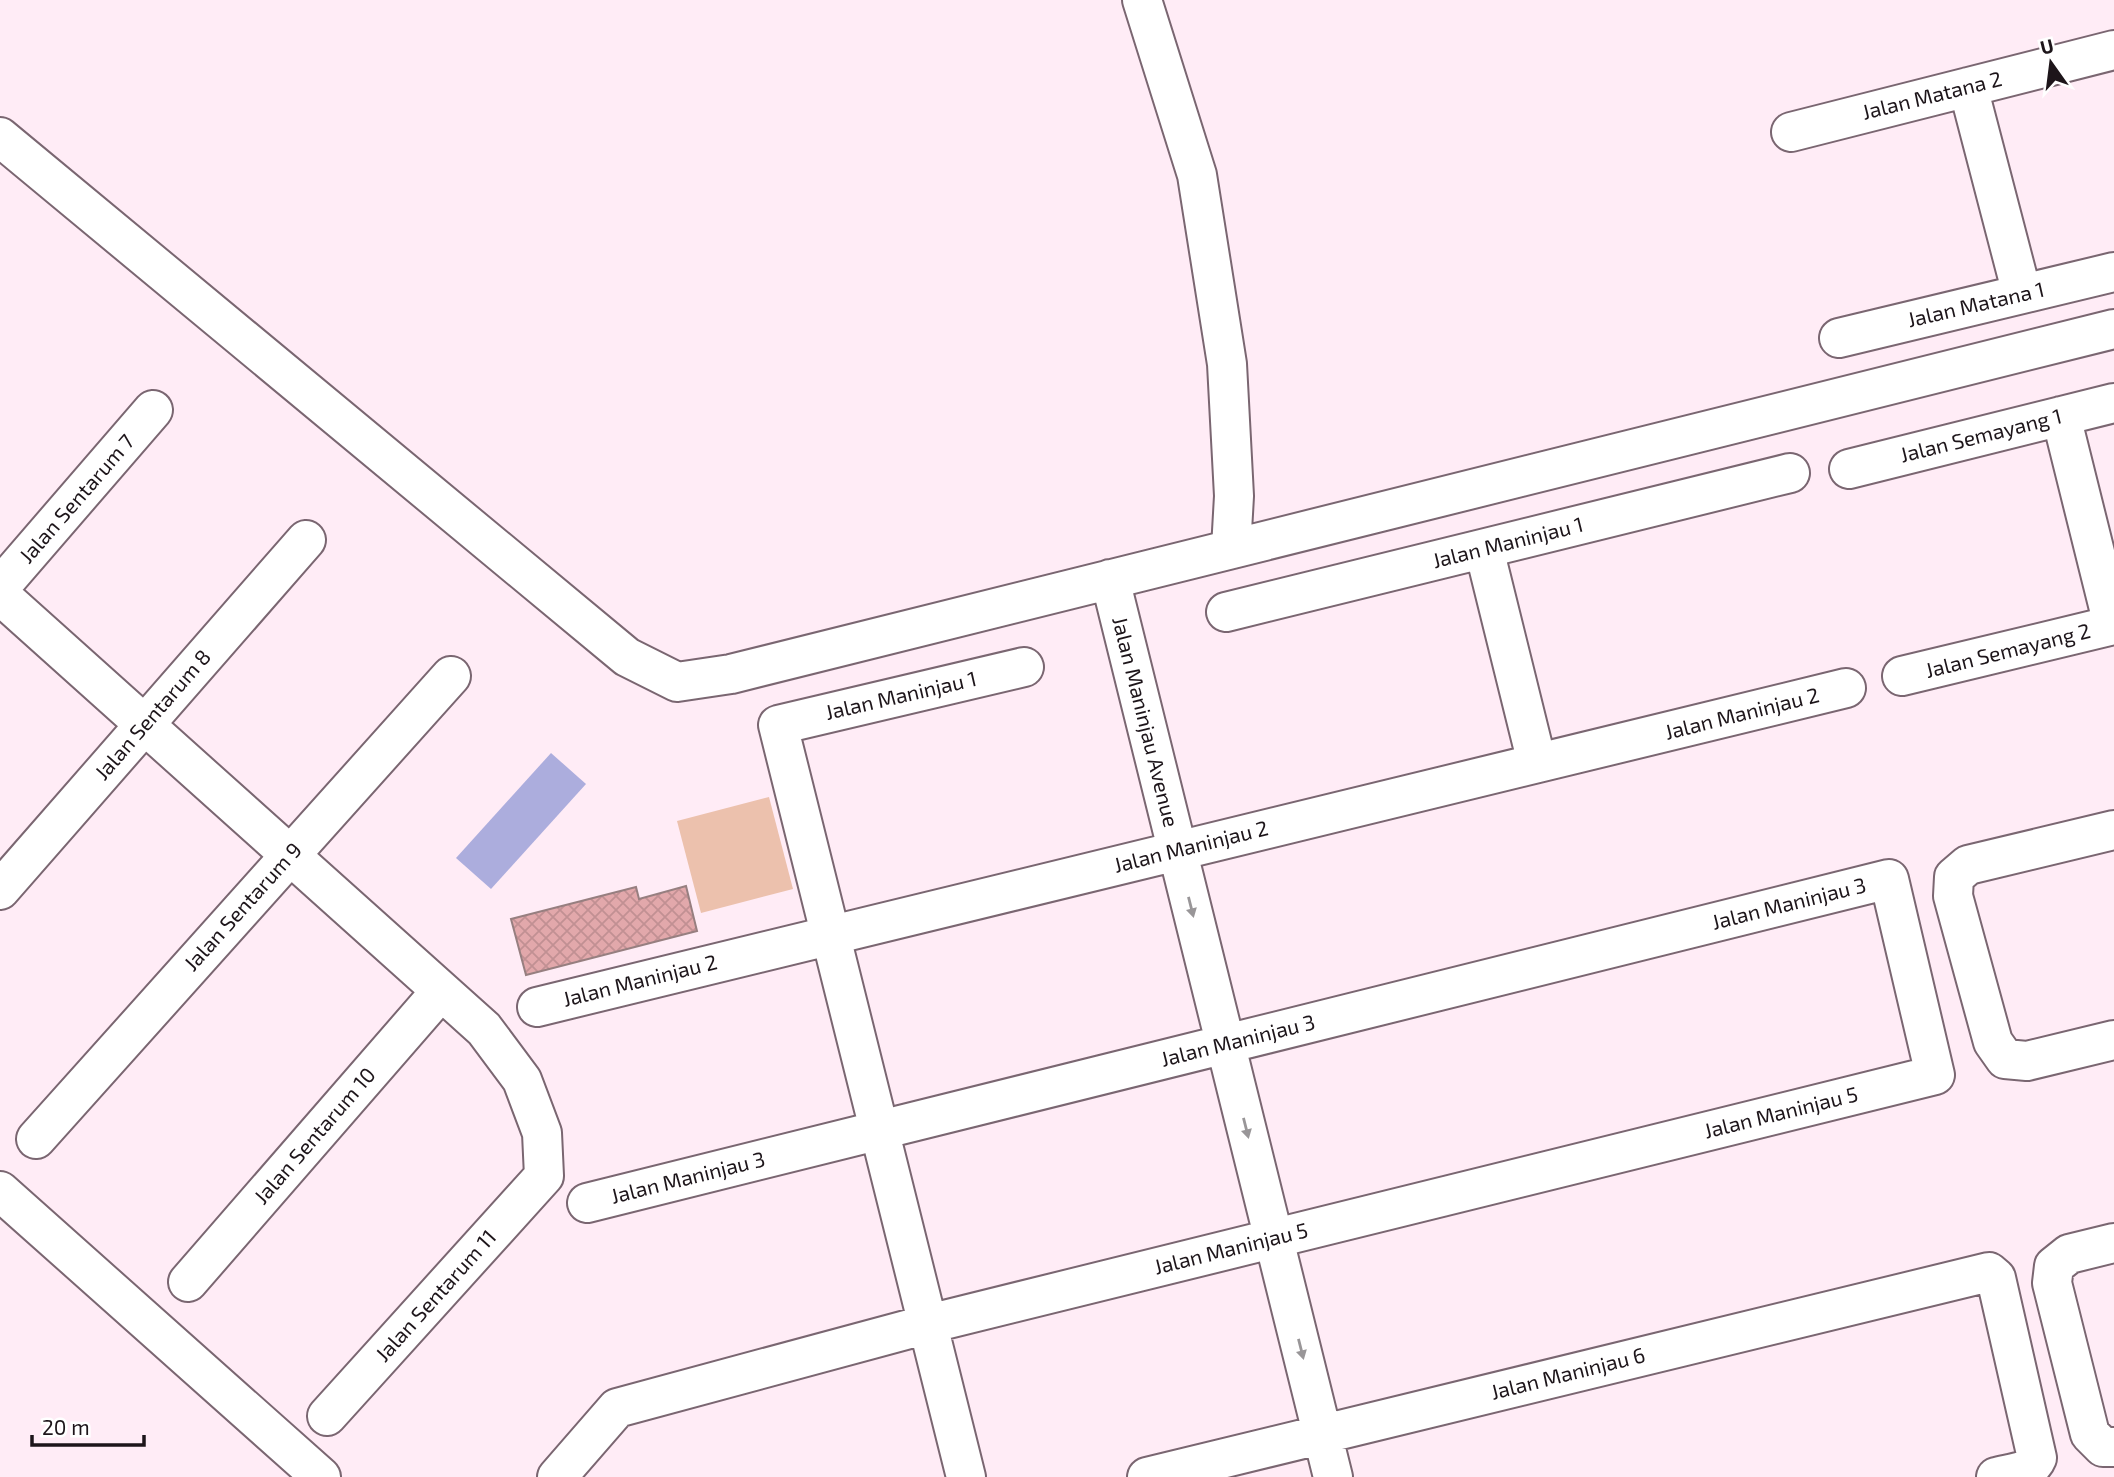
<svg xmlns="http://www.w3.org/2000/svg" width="2114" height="1477" font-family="'Exo 2',sans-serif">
<defs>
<pattern id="building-cross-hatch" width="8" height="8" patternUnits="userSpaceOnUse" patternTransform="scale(1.75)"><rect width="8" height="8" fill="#e2a8ab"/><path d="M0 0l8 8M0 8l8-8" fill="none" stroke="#c19093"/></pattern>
</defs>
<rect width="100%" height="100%" fill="#ffecf6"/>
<path fill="#ecc1ad" d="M 769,797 L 793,889 L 701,913 L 677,821 Z"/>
<path fill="#acaddd" d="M 551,753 L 586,784 L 491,889 L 456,858 Z"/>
<path fill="url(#building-cross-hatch)" stroke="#977f80" stroke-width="2" d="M 686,886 L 697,931 L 526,975 L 511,919 L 636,887 L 639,899 Z"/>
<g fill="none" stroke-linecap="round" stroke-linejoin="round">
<defs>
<path id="minor" d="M 1142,0 L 1197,175 L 1227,364 L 1234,496 L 1231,549
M 1968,87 L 2022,294
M 1791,132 L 2114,50
M 0,137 L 627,657 L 677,682 L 731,674 L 2114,329
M 1839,338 L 2114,272
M 2061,416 L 2113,625
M 1849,469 L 2114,403
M 1484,549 L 1537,763
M 1110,579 L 1333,1477
M 0,587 L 153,410
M 0,595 L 484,1029 L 522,1080 L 542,1133 L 544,1176 L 327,1416
M 1226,612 L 1790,473
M 1902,676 L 2114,625
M 2114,830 L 1968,865 L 1954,877 L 1953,896 L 1993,1042 L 2005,1059 L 2027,1061 L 2114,1040
M 0,890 L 306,540
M 537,1007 L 1846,688
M 36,1139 L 451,676
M 0,1191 L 321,1477
M 2114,1243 L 2069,1254 L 2054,1266 L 2052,1283 L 2090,1434 L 2103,1447 L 2114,1447
M 188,1282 L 441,991
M 557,1477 L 617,1408 L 928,1324 L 1935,1075 L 1889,879 L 587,1203
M 966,1477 L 778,725 L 1024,667
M 1147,1477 L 1989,1272 L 1996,1278 L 2037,1458 C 2031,1473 2010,1473 1996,1477"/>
</defs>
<use href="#minor" stroke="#7a6671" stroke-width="42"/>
<use href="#minor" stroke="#fff" stroke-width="38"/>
</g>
<defs><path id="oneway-solid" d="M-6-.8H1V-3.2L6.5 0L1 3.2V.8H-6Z" transform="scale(1.75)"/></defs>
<g fill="#999698">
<use href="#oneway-solid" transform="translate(1191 907) rotate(76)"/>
<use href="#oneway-solid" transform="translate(1246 1128) rotate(76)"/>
<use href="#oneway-solid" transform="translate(1301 1349) rotate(76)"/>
</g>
<g text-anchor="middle" stroke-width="5" stroke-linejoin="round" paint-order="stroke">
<g font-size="21" fill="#1d151a" stroke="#fff">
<text transform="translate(1932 96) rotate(-14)" y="7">Jalan Matana 2</text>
<text transform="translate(1976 305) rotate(-13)" y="7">Jalan Matana 1</text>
<text transform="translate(1981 436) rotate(-14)" y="7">Jalan Semayang 1</text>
<text transform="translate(77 499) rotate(-49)" y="7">Jalan Sentarum 7</text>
<text transform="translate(1508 543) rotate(-14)" y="7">Jalan Maninjau 1</text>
<text transform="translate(2008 651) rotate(-14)" y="7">Jalan Semayang 2</text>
<text transform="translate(901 696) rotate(-13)" y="7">Jalan Maninjau 1</text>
<text transform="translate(1742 714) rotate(-14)" y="7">Jalan Maninjau 2</text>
<text transform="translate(153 715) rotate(-49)" y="7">Jalan Sentarum 8</text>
<text transform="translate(1145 722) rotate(76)" y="7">Jalan Maninjau Avenue</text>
<text transform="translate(1191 847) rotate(-14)" y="7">Jalan Maninjau 2</text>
<text transform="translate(1789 904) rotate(-14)" y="7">Jalan Maninjau 3</text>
<text transform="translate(243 907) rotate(-48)" y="7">Jalan Sentarum 9</text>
<text transform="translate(640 981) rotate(-14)" y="7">Jalan Maninjau 2</text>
<text transform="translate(1238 1041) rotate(-14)" y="7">Jalan Maninjau 3</text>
<text transform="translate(1781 1113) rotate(-14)" y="7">Jalan Maninjau 5</text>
<text transform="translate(315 1136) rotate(-49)" y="7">Jalan Sentarum 10</text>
<text transform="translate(688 1178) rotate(-14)" y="7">Jalan Maninjau 3</text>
<text transform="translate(1231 1249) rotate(-14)" y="7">Jalan Maninjau 5</text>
<text transform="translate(436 1296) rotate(-48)" y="7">Jalan Sentarum 11</text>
<text transform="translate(1568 1374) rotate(-14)" y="7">Jalan Maninjau 6</text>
</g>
</g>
<g transform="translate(2051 63) rotate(346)" stroke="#ffffff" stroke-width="5" paint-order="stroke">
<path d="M0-5L12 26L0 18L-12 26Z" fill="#1d151a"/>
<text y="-10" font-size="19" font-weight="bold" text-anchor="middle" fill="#1d151a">U</text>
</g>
<path d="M32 1435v10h112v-10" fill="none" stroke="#1d151a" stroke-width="3.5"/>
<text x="42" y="1435" font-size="21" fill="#1d151a" stroke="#ffffff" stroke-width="5" paint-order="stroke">20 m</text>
</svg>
